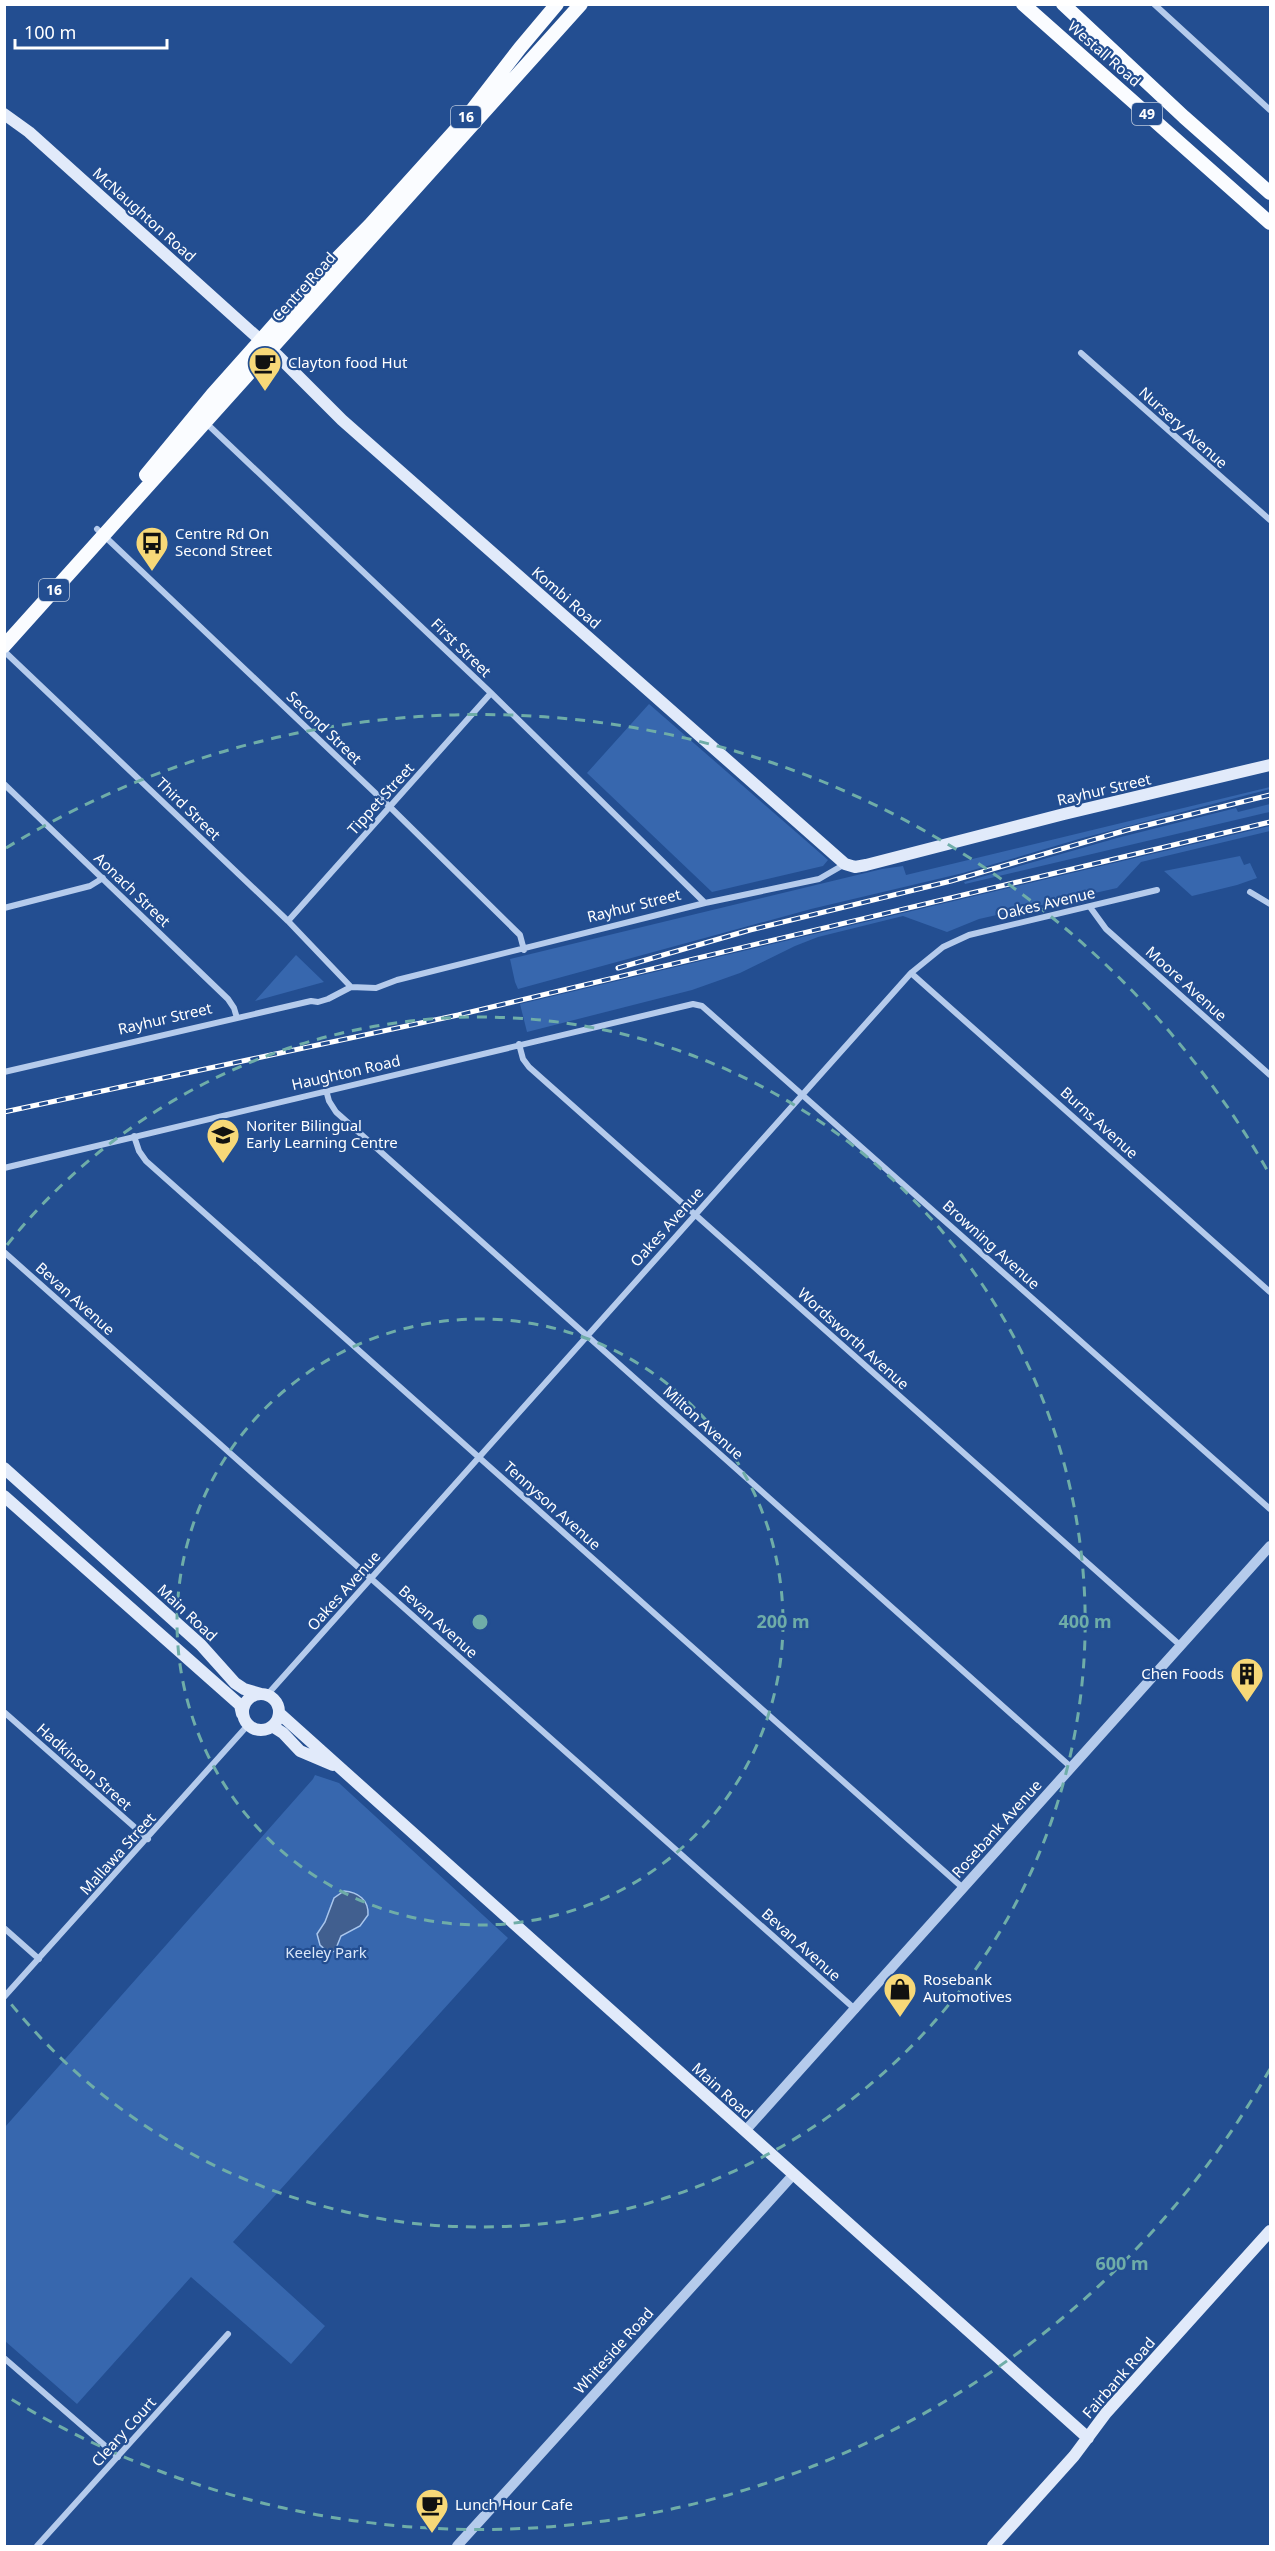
<svg xmlns="http://www.w3.org/2000/svg" width="1275" height="2551" font-family="'Noto Sans',sans-serif">
<rect width="100%" height="100%" fill="#234e91"/>
<path fill="#3767ae" d="M 649,704 L 828,860 L 823,866 L 712,892 L 587,773 Z
M 1270,787 L 1270,789 L 1079,839 L 963,873 L 811,909 L 518,989 L 515,982 L 510,959 L 882,869 L 903,866 L 906,875 Z
M 1270,804 L 1270,812 L 1265,813 L 965,884 L 964,882 L 1117,838 L 1236,808 L 1238,812 Z
M 1270,826 L 1270,831 L 1141,862 L 1117,888 L 979,919 L 947,932 L 903,916 L 818,937 L 795,946 L 740,973 L 692,990 L 527,1032 L 520,1004 Z
M 1240,856 L 1244,865 L 1250,863 L 1257,878 L 1237,885 L 1192,896 L 1164,871 Z
M 296,955 L 324,982 L 255,1001 Z
M 315,1775 L 339,1783 L 508,1938 L 233,2242 L 325,2326 L 291,2364 L 191,2277 L 77,2404 L 5,2341 L 5,2127 L 313,1779 Z"/>
<path fill="#415f8f" stroke="#a9c6ed" stroke-width="1.5" d="M 344,1891 C 358,1892 369,1900 368,1915 L 360,1926 L 341,1936 L 335,1951 L 329,1953 L 320,1945 L 317,1934 L 325,1922 L 334,1898 Z"/>
<g fill="none" stroke-linecap="round" stroke-linejoin="round">
<path stroke="#b5cbec" stroke-width="6" d="M 1154,4 L 1270,110
M 1081,353 L 1270,520
M 204,421 L 491,693 L 705,903
M 97,529 L 390,807 L 520,935 L 524,950
M 4,651 L 288,921 L 351,987
M 4,784 L 228,999 L 234,1008 L 237,1018
M 1250,892 L 1270,904
M 1090,907 L 1106,929 L 1270,1075
M 4,908 L 90,886 L 103,878
M 288,921 L 491,693
M 911,973 L 1270,1292
M 519,1044 L 523,1059 L 529,1067 L 1181,1646
M 4,1072 L 311,1001 L 318,1002 L 328,999 L 351,987 L 376,988 L 397,980 L 705,903 L 819,879 L 845,864
M 326,1090 L 329,1101 L 336,1112 L 1072,1768
M 134,1136 L 139,1151 L 146,1161 L 963,1888
M 4,1168 L 693,1004 L 702,1006 L 1270,1509
M 4,1252 L 856,2010
M 267,1695 L 911,973 L 943,947 L 969,935 L 1157,890
M 4,1712 L 148,1839
M 4,1928 L 39,1959
M 4,1997 L 248,1725
M 4,2358 L 118,2457
M 37,2546 L 228,2334"/>
<path stroke="#b5cbec" stroke-width="10" d="M 745,2131 L 1270,1546
M 457,2546 L 793,2175"/>
<path stroke="#e1eafa" stroke-width="12" d="M 4,114 L 29,132 L 278,356 L 342,420 L 845,864 L 855,867 L 866,865 L 1064,814 L 1270,765
M 4,1468 L 201,1645 L 235,1683 L 244,1689 L 261,1694
M 4,1496 L 240,1705 L 242,1714
M243 1712a18 18 0 1 1 36 0a18 18 0 1 1-36 0Z
M 279,1713 L 1088,2438
M 272,1726 L 283,1733 L 300,1751 L 333,1765
M 993,2546 L 1074,2456 L 1106,2413 L 1270,2231"/>
<path stroke="#fafcff" stroke-width="14" d="M 1023,4 L 1270,223
M 1063,4 L 1184,117 L 1270,193
M 146,475 L 212,395 L 299,297 L 370,225 L 462,123 L 520,48 L 557,4
M 4,646 L 581,4"/>
<defs>
<path id="rail" d="M 618,968 L 750,930 L 951,881 L 1127,830 L 1270,795
M 4,1112 L 458,1015 L 1270,822"/>
</defs>
<use href="#rail" stroke="#fff" stroke-width="5"/>
<use href="#rail" stroke="#234e91" stroke-width="3" stroke-dasharray="9" stroke-linecap="butt"/>
</g>
<g fill="none" stroke="#6fada8" stroke-width="3" stroke-dasharray="10 8">
<circle cx="480" cy="1622" r="303"/>
<path d="M7 1245A605 605 0 1 1 7 1999"/>
<path d="M1270 2069A908 908 0 0 1 6 2396M6 848A908 908 0 0 1 1270 1175"/>
</g>
<defs>
<symbol id="cafe-pin" viewBox="-11 -11 22 30"><path d="M0 17L-7.5 6A9.5 9.5 0 1 1 7.5 6Z" fill="#f7d878" stroke="#234e91"/><path d="M-5.5-4.5H6V0H3Q3 3.5 0 3.5H-2.5Q-5.5 3.5-5.5 0ZM3-3.2v2h1.7v-2ZM-6 4.5H4V6H-6Z" fill="#111"/></symbol>
<symbol id="bus-pin" viewBox="-11 -11 22 30"><path d="M0 17L-7.5 6A9.5 9.5 0 1 1 7.5 6Z" fill="#f7d878" stroke="#234e91"/><path d="M-5-6H5V4H4V6H2V4H-2V6H-4V4H-5ZM-3.5-4V0h7V-4ZM-3.5 1.2v1.5H-2V1.2ZM2 1.2v1.5H3.5V1.2Z" fill="#111"/></symbol>
<symbol id="school-pin" viewBox="-11 -11 22 30"><path d="M0 17L-7.5 6A9.5 9.5 0 1 1 7.5 6Z" fill="#f7d878" stroke="#234e91"/><path d="M0-5L7-2L0 1L-7-2ZM-4 1L0 2.5L4 1V4Q0 6-4 4Z" fill="#111"/></symbol>
<symbol id="building-pin" viewBox="-11 -11 22 30"><path d="M0 17L-7.5 6A9.5 9.5 0 1 1 7.5 6Z" fill="#f7d878" stroke="#234e91"/><path d="M-4-6H4V6H1V3H-1V6H-4ZM-2.5-4.3h1.7v1.8h-1.7ZM.8-4.3h1.7v1.8H.8ZM-2.5-1h1.7V.8h-1.7ZM.8-1h1.7V.8H.8Z" fill="#111"/></symbol>
<symbol id="shop-pin" viewBox="-11 -11 22 30"><path d="M0 17L-7.5 6A9.5 9.5 0 1 1 7.5 6Z" fill="#f7d878" stroke="#234e91"/><path d="M-5-2.5h2.3a2.7 3.5 0 0 1 5.4 0H5L5.5 6h-11ZM-1.5-2.5h3a1.5 2.3 0 0 0-3 0Z" fill="#111"/></symbol>
</defs>
<g fill-rule="evenodd">
<use href="#cafe-pin" x="246" y="344" width="38" height="52"/>
<use href="#bus-pin" x="133" y="524" width="38" height="52"/>
<use href="#school-pin" x="204" y="1116" width="38" height="52"/>
<use href="#building-pin" x="1228" y="1655" width="38" height="52"/>
<use href="#shop-pin" x="881" y="1970" width="38" height="52"/>
<use href="#cafe-pin" x="413" y="2486" width="38" height="52"/>
</g>
<g text-anchor="middle" stroke-width="4.5" stroke-linejoin="round" paint-order="stroke">
<g fill="#234e91" stroke="#bdcade" stroke-width="1.5">
<rect x="1132" y="103" width="30" height="22" rx="4.5"/>
<rect x="451" y="106" width="30" height="22" rx="4.5"/>
<rect x="39" y="579" width="30" height="22" rx="4.5"/>
</g>
<g font-size="14" font-weight="bold" fill="#fff">
<text x="1147" y="119">49</text>
<text x="466" y="122">16</text>
<text x="54" y="595">16</text>
</g>
<g font-size="15" fill="#fff" stroke="#234e91">
<text transform="translate(1104 54) rotate(41)" y="5">Westall Road</text>
<text transform="translate(144 215) rotate(42)" y="5">McNaughton Road</text>
<text transform="translate(304 287) rotate(-48)" y="5">Centre Road</text>
<text transform="translate(1183 428) rotate(42)" y="5">Nursery Avenue</text>
<text transform="translate(566 598) rotate(41)" y="5">Kombi Road</text>
<text transform="translate(461 648) rotate(44)" y="5">First Street</text>
<text transform="translate(324 728) rotate(44)" y="5">Second Street</text>
<text transform="translate(1104 790) rotate(-13)" y="5">Rayhur Street</text>
<text transform="translate(381 799) rotate(-48)" y="5">Tippet Street</text>
<text transform="translate(188 809) rotate(44)" y="5">Third Street</text>
<text transform="translate(132 890) rotate(44)" y="5">Aonach Street</text>
<text transform="translate(1046 904) rotate(-13)" y="5">Oakes Avenue</text>
<text transform="translate(634 906) rotate(-14)" y="5">Rayhur Street</text>
<text transform="translate(1186 984) rotate(42)" y="5">Moore Avenue</text>
<text transform="translate(165 1019) rotate(-13)" y="5">Rayhur Street</text>
<text transform="translate(346 1073) rotate(-13)" y="5">Haughton Road</text>
<text transform="translate(1099 1123) rotate(42)" y="5">Burns Avenue</text>
<text transform="translate(667 1227) rotate(-48)" y="5">Oakes Avenue</text>
<text transform="translate(991 1245) rotate(42)" y="5">Browning Avenue</text>
<text transform="translate(75 1299) rotate(42)" y="5">Bevan Avenue</text>
<text transform="translate(853 1339) rotate(42)" y="5">Wordsworth Avenue</text>
<text transform="translate(703 1423) rotate(42)" y="5">Milton Avenue</text>
<text transform="translate(552 1506) rotate(42)" y="5">Tennyson Avenue</text>
<text transform="translate(344 1591) rotate(-48)" y="5">Oakes Avenue</text>
<text transform="translate(187 1613) rotate(43)" y="5">Main Road</text>
<text transform="translate(438 1622) rotate(42)" y="5">Bevan Avenue</text>
<text transform="translate(84 1767) rotate(42)" y="5">Hadkinson Street</text>
<text transform="translate(997 1829) rotate(-48)" y="5">Rosebank Avenue</text>
<text transform="translate(118 1854) rotate(-48)" y="5">Mallawa Street</text>
<text transform="translate(801 1945) rotate(42)" y="5">Bevan Avenue</text>
<text transform="translate(722 2091) rotate(42)" y="5">Main Road</text>
<text transform="translate(614 2351) rotate(-48)" y="5">Whiteside Road</text>
<text transform="translate(1119 2378) rotate(-49)" y="5">Fairbank Road</text>
<text transform="translate(124 2432) rotate(-48)" y="5">Cleary Court</text>
</g>
<g font-size="15" fill="#fff" stroke="#234e91" text-anchor="start">
<text x="288" y="368">Clayton food Hut</text>
<text x="175" y="539">Centre Rd On<tspan x="175" dy="17">Second Street</tspan></text>
<text x="246" y="1131">Noriter Bilingual<tspan x="246" dy="17">Early Learning Centre</tspan></text>
<text x="1224" y="1679" text-anchor="end">Chen Foods</text>
<text x="923" y="1985">Rosebank<tspan x="923" dy="17">Automotives</tspan></text>
<text x="455" y="2510">Lunch Hour Cafe</text>
</g>
<g font-size="15" fill="#dae7f9" stroke="#234e91">
<text x="326" y="1958">Keeley Park</text>
</g>
</g>
<circle cx="480" cy="1622" r="9" fill="#6fada8" stroke="#234e91" stroke-width="3"/>
<g font-size="18" text-anchor="middle" font-weight="bold" fill="#6fada8" stroke="#234e91" stroke-width="4.5" stroke-linejoin="round" paint-order="stroke">
<text x="783" y="1628">200 m</text>
<text x="1085" y="1628">400 m</text>
<text x="1122" y="2270">600 m</text>
</g>
<rect width="1275" height="2551" fill="none" stroke="#ffffff" stroke-width="12"/>
<path d="M15 39v9h152v-9" fill="none" stroke="#ffffff" stroke-width="3"/>
<text x="24" y="39" font-size="18" fill="#ffffff" stroke="#234e91" stroke-width="4.5" paint-order="stroke">100 m</text>
</svg>
